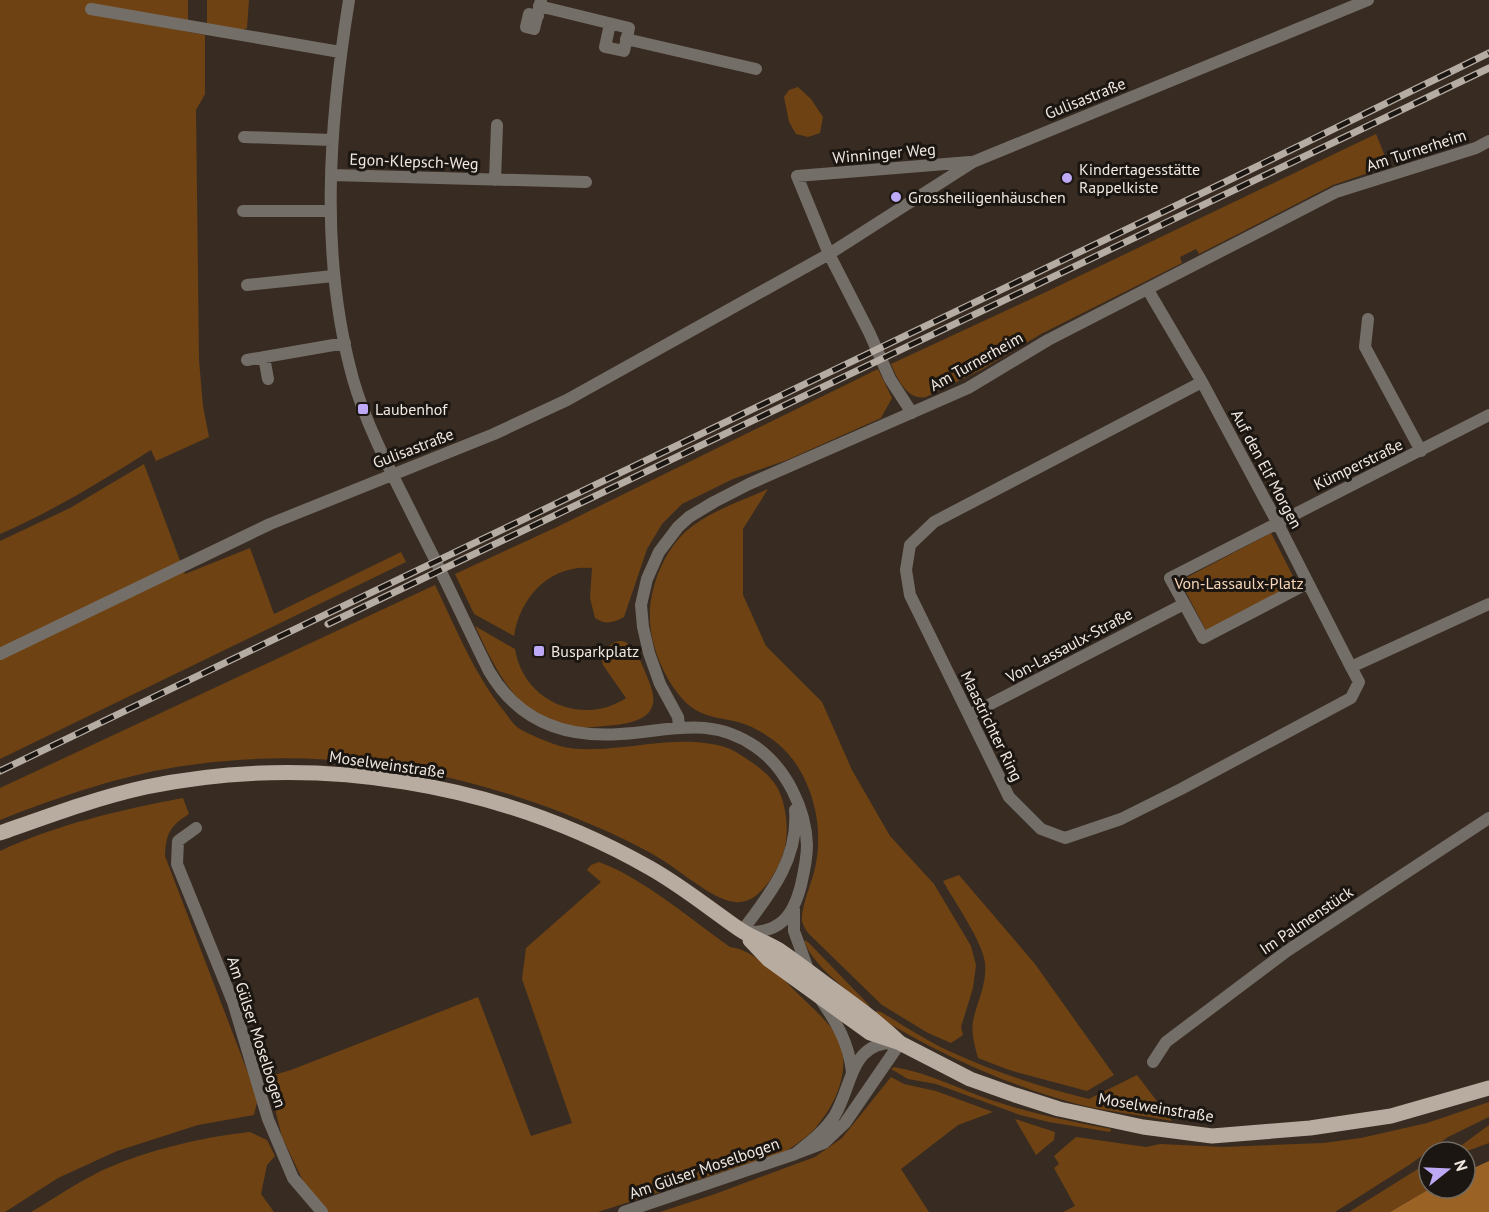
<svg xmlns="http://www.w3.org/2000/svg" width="1489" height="1212" font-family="'PT Sans',sans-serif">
<rect width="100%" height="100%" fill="#382c22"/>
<path fill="#6e4212" d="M 0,0 L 188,0 L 188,21 L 158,26 L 205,35 L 205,94 L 196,110 L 199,360 L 203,406 L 209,437 L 156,461 L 151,450 C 102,481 53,511 0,534 Z
M 207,0 L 249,0 L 247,28 L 241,31 L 207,24 Z
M 798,87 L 811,99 L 823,117 L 820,133 L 808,137 L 796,134 L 789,122 L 784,97 L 789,90 Z
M 1376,134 L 1389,166 L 1333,185 L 1199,254 L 1196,249 L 1180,257 L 1182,263 L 1041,334 L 981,370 L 926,397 C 907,401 897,378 891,364 L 1048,291 Z
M 878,369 L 892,398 L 881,418 L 787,460 L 733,479 L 682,504 L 662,524 L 647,549 L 624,617 C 613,623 606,625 595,618 L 590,598 L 592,568 C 550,564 520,597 514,636 L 474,614 L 455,574 L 559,526 Z
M 144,464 L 185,574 L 250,548 L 274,614 L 401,552 L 406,562 L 0,759 L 0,541 L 70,508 Z
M 768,489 L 743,529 L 743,595 L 766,646 L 822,702 L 852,770 L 890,836 L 934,884 L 971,946 L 976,965 L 973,988 L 961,1027 L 963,1035 L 951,1043 L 928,1033 L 882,1005 L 808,933 C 806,930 803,925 802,921 C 801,907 812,882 815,868 C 823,834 816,796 798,767 C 786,747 763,730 741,723 C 725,718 704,718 690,706 C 668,688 651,649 650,621 C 648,587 666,544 694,525 C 716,509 744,500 768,489 Z
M 1271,533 L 1298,586 L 1208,634 L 1180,581 Z
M 435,585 C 456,628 474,674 504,711 C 508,716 512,723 517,727 C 525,733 550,743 560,746 C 583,753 625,747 649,744 C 675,741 713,739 736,752 C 752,762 767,771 777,787 C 786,803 789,829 785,847 C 780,867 763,900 740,902 C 719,905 682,872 664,861 C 648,851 632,843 615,835 C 482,774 336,744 190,765 C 124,774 61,796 0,820 L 0,788 Z
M 475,626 L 515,649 C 523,701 582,727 626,698 L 603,665 L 601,655 C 624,624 637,651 646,674 C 650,685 657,698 651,709 C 646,720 626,724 615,725 C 601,726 587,729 573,727 C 517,718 497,672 475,626 Z
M 183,798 L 189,814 C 170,826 166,833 165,856 L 251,1081 L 257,1102 L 254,1115 L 198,1125 L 117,1151 L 58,1178 L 5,1212 L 0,1212 L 0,851 C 58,824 120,810 183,798 Z
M 599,862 C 641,877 692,920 730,947 C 751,949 779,974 793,989 C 807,1003 824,1017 835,1033 C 853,1060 839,1099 820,1122 C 811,1135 798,1143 785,1152 L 598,1212 L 328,1212 L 304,1183 L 282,1137 L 267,1077 L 291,1070 L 478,997 L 531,1136 L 572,1123 L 522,979 L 526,948 L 601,882 L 587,870 L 591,865 Z
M 959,875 L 1035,964 L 1114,1075 L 1087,1091 L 1009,1070 L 978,1058 C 975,1046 971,1034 973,1021 C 977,1002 987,985 985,963 C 983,942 954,901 943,881 Z
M 804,940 L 808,942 L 868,1004 L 870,1007 C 851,995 809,962 804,940 Z
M 876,1011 L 881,1012 C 903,1025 925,1040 949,1051 C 994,1072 1041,1087 1089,1099 L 1137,1075 L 1172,1121 C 1141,1115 1108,1112 1077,1104 C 1007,1085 941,1055 880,1018 L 875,1013 Z
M 894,1067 C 930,1073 961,1090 994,1101 C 1033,1114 1071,1122 1111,1129 L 1110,1132 L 1049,1122 L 1020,1115 L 936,1084 L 908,1079 L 891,1069 Z
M 891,1077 L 904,1084 L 936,1091 L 993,1112 L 958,1125 L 901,1169 L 929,1212 L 660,1212 L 715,1194 L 815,1157 L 842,1138 Z
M 1489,1102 L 1489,1117 L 1448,1137 L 1409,1165 L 1335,1212 L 1063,1212 L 1075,1206 L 1054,1168 L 1059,1164 L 1054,1156 L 1076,1137 L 1146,1147 L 1160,1144 L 1223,1147 L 1323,1143 L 1361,1138 L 1427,1123 Z
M 1015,1119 L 1055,1132 L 1054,1140 L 1036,1155 Z
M 1489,1125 L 1489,1143 L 1467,1151 L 1455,1148 L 1457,1144 L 1462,1145 Z
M 250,1132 L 267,1140 L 275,1156 L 267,1165 L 261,1194 L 274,1212 L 31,1212 C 55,1198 78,1182 103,1170 C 148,1150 201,1137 250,1132 Z
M 1429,1162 L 1429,1188 L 1431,1188 L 1390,1212 L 1349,1212 Z"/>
<path fill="#9b6225" d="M 1489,1161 L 1489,1212 L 1390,1212 L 1431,1188 L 1465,1188 L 1465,1172 Z"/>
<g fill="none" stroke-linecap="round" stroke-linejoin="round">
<path stroke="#746e68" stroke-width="12" d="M 349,0 C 329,124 319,256 353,379 C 367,429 398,485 421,532 C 445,578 466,625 489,671 C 518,721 564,738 620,734 C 670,731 710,715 756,747 C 786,768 806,809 807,845 C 807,859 804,872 801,885 C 793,917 779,934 744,932
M 539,6 L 629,28 L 624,51 L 605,47 L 610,24
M 91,9 L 340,52
M 538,16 L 529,14 L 526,27 L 534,29 L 541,0
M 626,39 L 756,69
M 244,137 L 332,140
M 332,175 L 586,182
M 495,180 L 497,125
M 243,211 L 331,211
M 247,285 L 333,276
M 1148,290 L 1202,382 L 1277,522 L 1351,667
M 1368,319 L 1365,347 L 1421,451
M 264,357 L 268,379
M 247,360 L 345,343
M 1202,382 L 934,522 L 910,545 L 906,570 L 910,595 L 1009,797 L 1041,829 L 1065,838 L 1121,819 L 1181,789 L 1351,698 L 1359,682 L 1351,667 L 1489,604
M 912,413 L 890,379 L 869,332 L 829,254 L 797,176 L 970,162
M 1308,583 L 1203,638 L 1170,578 L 1489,415
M 0,654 L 270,524 L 494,434 L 567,400 L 829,254 L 973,162 L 1368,0
M 969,715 L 1184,604
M 679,726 L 678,717 L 660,684 L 649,653 L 643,627 L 641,605 L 647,579 L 659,552 L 678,527 L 689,517 L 714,502 L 749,484 L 968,388 L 1048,340 L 1336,192 L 1476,148 L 1489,141
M 196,828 L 178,841 L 177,864 L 233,1002 L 268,1119 L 293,1178 L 322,1212
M 794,909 L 794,931 L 809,972
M 742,931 C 770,894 799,859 795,810
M 821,1000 C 837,1023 849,1044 852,1072
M 1153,1062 L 1166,1042 L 1287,951 L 1489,818
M 624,1212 L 795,1154 L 824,1143 L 845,1123 L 900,1043 C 851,1038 853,1084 835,1115 C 825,1131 809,1143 795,1154"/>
<path stroke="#b8aca1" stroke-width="15" d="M 0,833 C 48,816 96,798 146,787 C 316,752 499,782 650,868 C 682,886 710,909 739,929 C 752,938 766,942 779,950 C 795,961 811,973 827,985 C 852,1003 877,1021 900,1043
M 750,940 L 769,960 L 870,1033 L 900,1043 L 970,1079 L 1015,1095 L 1059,1109 L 1143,1127 L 1212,1136 L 1310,1128 L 1391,1116 L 1489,1088"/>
<defs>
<path id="rail" d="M 328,624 L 1489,68
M 0,771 L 1223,183 L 1489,53"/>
</defs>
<use href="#rail" stroke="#b5aca4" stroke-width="7"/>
<use href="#rail" stroke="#1b1611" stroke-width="4.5" stroke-dasharray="14" stroke-linecap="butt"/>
</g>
<g fill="#bda9f5" stroke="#1b1611" stroke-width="2">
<circle cx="1067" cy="178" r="6"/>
<circle cx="896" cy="197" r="6"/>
<rect x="357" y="403" width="12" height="12" rx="3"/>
<rect x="533" y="645" width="12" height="12" rx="3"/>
</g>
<g text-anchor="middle" stroke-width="6" stroke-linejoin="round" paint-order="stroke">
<g font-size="16" fill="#f0e8e1" stroke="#1b1611">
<text transform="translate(1085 98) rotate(-22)" y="6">Gulisastraße</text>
<text transform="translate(1416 150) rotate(-18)" y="6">Am Turnerheim</text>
<text transform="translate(884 153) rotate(-5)" y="6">Winninger Weg</text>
<text transform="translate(414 161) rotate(2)" y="6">Egon-Klepsch-Weg</text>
<text transform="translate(976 361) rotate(-29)" y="6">Am Turnerheim</text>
<text transform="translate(413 448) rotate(-21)" y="6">Gulisastraße</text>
<text transform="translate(1358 464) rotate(-26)" y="6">Kümperstraße</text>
<text transform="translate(1267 469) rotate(62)" y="6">Auf den Elf Morgen</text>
<text transform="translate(1069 645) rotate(-28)" y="6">Von-Lassaulx-Straße</text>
<text transform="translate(992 726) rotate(64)" y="6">Maastrichter Ring</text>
<text transform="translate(387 764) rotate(8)" y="6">Moselweinstraße</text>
<text transform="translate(1306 920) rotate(-34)" y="6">Im Palmenstück</text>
<text transform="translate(257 1032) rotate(72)" y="6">Am Gülser Moselbogen</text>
<text transform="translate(1156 1107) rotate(9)" y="6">Moselweinstraße</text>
<text transform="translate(704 1168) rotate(-19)" y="6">Am Gülser Moselbogen</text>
</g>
<g font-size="16" fill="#f0e8e1" stroke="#1b1611" text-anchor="start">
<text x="1079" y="175">Kindertagesstätte<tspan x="1079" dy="18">Rappelkiste</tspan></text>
<text x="908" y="203">Grossheiligenhäuschen</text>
<text x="375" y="415">Laubenhof</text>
<text x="551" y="657">Busparkplatz</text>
</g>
<g font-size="16" fill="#f7d6b9" stroke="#1b1611">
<text x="1239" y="589">Von-Lassaulx-Platz</text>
</g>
</g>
<g transform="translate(1447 1170) rotate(72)"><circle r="28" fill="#1b1611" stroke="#706a64" stroke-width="1.5"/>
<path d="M0-4.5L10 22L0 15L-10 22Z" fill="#bda9f5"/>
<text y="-9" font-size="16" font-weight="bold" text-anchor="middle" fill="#f0e8e1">N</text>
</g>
</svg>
